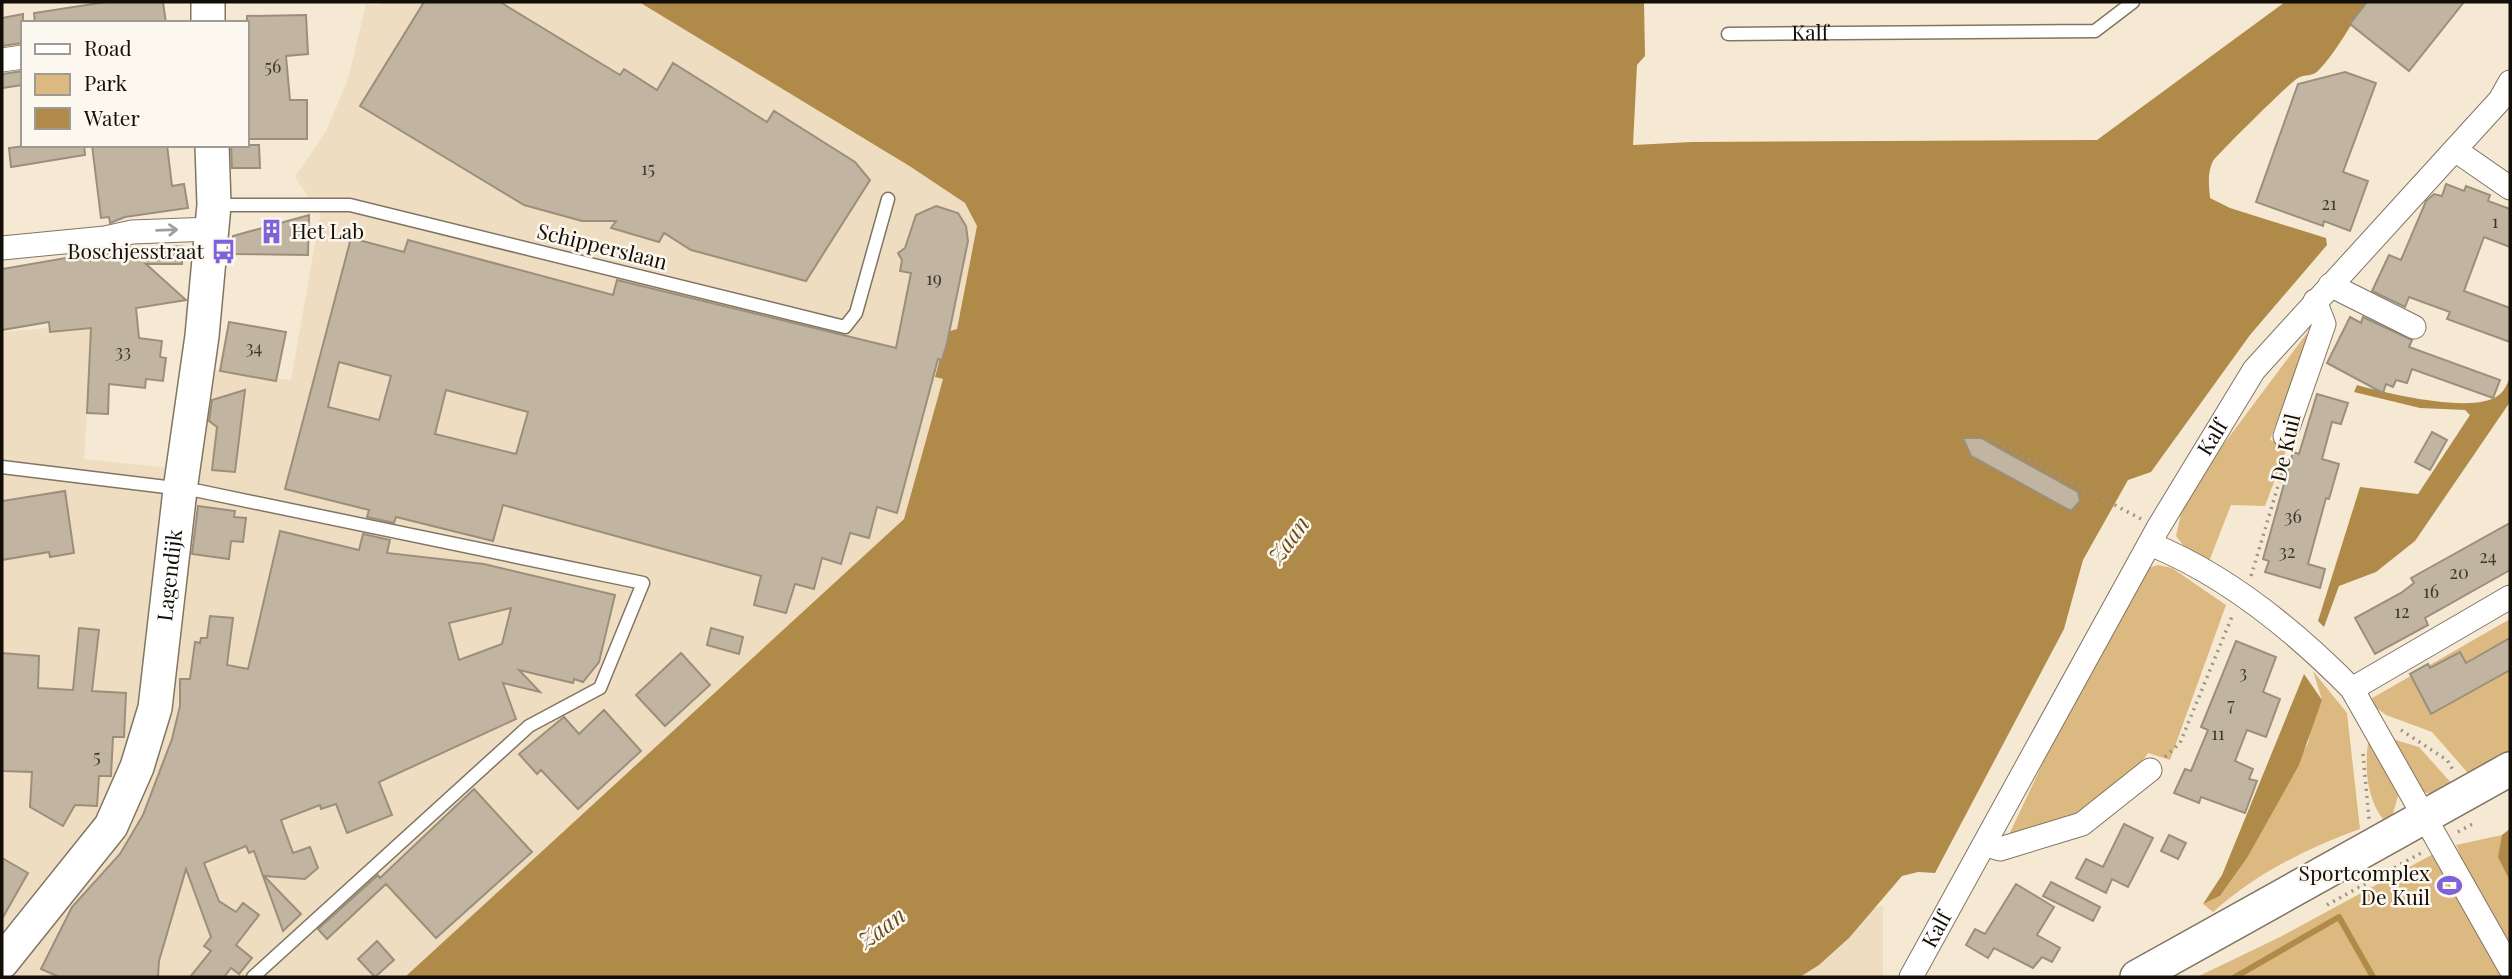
<svg xmlns="http://www.w3.org/2000/svg" width="2512" height="979" font-family="'Playfair Display',serif">
<rect width="100%" height="100%" fill="#f6e9d4"/>
<path fill="#efddc2" d="M 381,2 L 639,2 L 911,167 L 965,203 L 977,226 L 957,329 L 936,377 L 943,379 L 904,519 L 405,977 L 2,977 L 2,332 L 93,324 L 84,459 L 199,471 L 215,370 L 291,380 L 320,215 L 295,177 L 326,131 L 348,79 L 366,4 L 380,5 Z
M 1883,905 L 1883,977 L 1704,977 Z"/>
<path fill="#dcb980" d="M 2307,333 L 2306,343 L 2270,440 L 2288,445 L 2265,506 L 2231,505 L 2208,564 L 2186,549 L 2176,536 L 2182,509 L 2220,449 Z
M 2158,565 L 2172,568 L 2226,605 L 2170,760 L 2148,753 L 2135,772 L 2088,814 L 2005,843 L 2058,731 L 2148,568 Z
M 2510,619 L 2510,756 L 2475,775 L 2467,772 L 2432,732 L 2386,715 L 2367,701 Z
M 2313,671 L 2347,713 L 2360,829 C 2305,849 2257,873 2213,912 L 2203,904 L 2220,896 L 2247,858 L 2308,743 L 2312,722 L 2322,700 Z
M 2369,737 L 2398,796 L 2392,817 L 2385,821 C 2366,801 2364,763 2369,737 Z
M 2386,737 L 2419,747 L 2454,786 L 2435,795 L 2419,791 Z
M 2510,829 L 2510,977 L 2197,977 L 2280,937 L 2435,853 L 2439,861 L 2459,852 L 2456,845 L 2502,835 Z"/>
<path fill="#b08a49" d="M 639,2 L 1644,2 L 1645,56 L 1637,65 L 1633,145 L 1692,142 L 2097,140 L 2285,2 L 2367,2 C 2349,25 2339,49 2318,71 C 2312,77 2305,74 2298,78 C 2291,81 2217,155 2213,161 C 2207,173 2209,185 2210,198 L 2230,208 L 2326,238 L 2327,245 L 2250,335 L 2151,472 L 2128,480 L 2083,560 L 2064,629 L 1935,873 L 1918,872 L 1902,876 L 1849,938 L 1819,965 L 1800,977 L 405,977 L 904,519 L 943,379 L 935,377 L 947,332 L 957,329 L 977,226 L 965,203 L 911,167 Z
M 2510,376 L 2510,402 L 2415,541 L 2376,572 L 2339,586 L 2324,627 L 2318,621 L 2360,487 L 2418,494 L 2470,415 L 2465,410 L 2420,408 L 2354,392 L 2357,385 C 2386,393 2474,415 2499,395 C 2505,390 2508,383 2510,376 Z
M 2304,674 L 2322,700 L 2299,765 L 2247,858 L 2220,896 L 2203,904 L 2222,875 Z
M 2510,829 L 2510,881 L 2498,857 L 2502,835 Z"/>
<g fill="none" stroke-linecap="round" stroke-linejoin="round">
<path stroke="#b08a49" stroke-width="6" d="M 2235,977 L 2339,917 L 2373,977"/>
</g>
<path fill="#c1b4a0" stroke="#9b8f7c" stroke-width="2" fill-rule="evenodd" d="M 106,2 L 163,2 L 166,23 L 35,23 L 34,13 Z
M 424,2 L 500,2 L 620,75 L 624,69 L 657,90 L 673,63 L 767,122 L 774,111 L 855,162 L 870,180 L 806,281 L 691,250 L 664,233 L 659,242 L 611,228 L 616,221 L 582,221 L 524,205 L 360,106 Z
M 2367,2 L 2464,2 L 2409,71 L 2350,24 Z
M 23,14 L 23,43 L 2,46 L 2,18 Z
M 306,15 L 308,54 L 286,56 L 290,100 L 307,100 L 307,139 L 247,139 L 247,16 Z
M 23,71 L 23,85 L 2,88 L 2,74 Z
M 2345,72 L 2376,83 L 2343,172 L 2368,181 L 2350,231 L 2324,221 L 2323,226 L 2256,202 L 2298,84 Z
M 31,145 L 84,145 L 85,155 L 11,167 L 9,148 Z
M 92,145 L 167,145 L 172,186 L 184,184 L 188,208 L 125,217 L 110,223 L 109,217 L 101,218 Z
M 231,145 L 259,145 L 260,168 L 232,168 Z
M 2446,184 L 2464,191 L 2466,186 L 2490,195 L 2488,201 L 2510,209 L 2510,247 L 2484,237 L 2464,291 L 2510,308 L 2510,342 L 2447,319 L 2450,312 L 2409,297 L 2405,307 L 2372,291 L 2389,255 L 2401,260 L 2426,201 L 2434,194 L 2442,196 Z
M 936,206 L 958,213 L 966,226 L 968,241 L 947,343 L 942,360 L 938,359 L 897,513 L 877,507 L 869,538 L 850,533 L 841,564 L 822,558 L 814,589 L 795,584 L 786,613 L 754,605 L 761,576 L 503,505 L 493,541 L 396,517 L 394,523 L 367,517 L 369,510 L 285,489 L 351,238 L 404,252 L 408,240 L 613,295 L 617,280 L 896,348 L 911,273 L 900,271 L 902,260 L 898,253 L 905,248 L 916,215 ZM 339,362 L 391,376 L 379,420 L 328,407 ZM 446,390 L 528,412 L 516,454 L 435,434 Z
M 309,215 L 308,255 L 233,254 L 233,236 Z
M 182,246 L 182,264 L 146,264 L 186,300 L 136,308 L 139,338 L 162,341 L 160,357 L 166,358 L 163,381 L 146,379 L 145,388 L 109,384 L 108,414 L 87,413 L 91,328 L 50,332 L 49,322 L 2,330 L 2,269 L 130,247 L 130,250 Z
M 2350,317 L 2361,323 L 2363,317 L 2412,340 L 2409,347 L 2500,380 L 2493,398 L 2412,369 L 2407,383 L 2396,380 L 2393,387 L 2386,384 L 2383,393 L 2327,363 Z
M 229,322 L 286,332 L 276,381 L 220,371 Z
M 245,390 L 235,472 L 212,470 L 217,427 L 209,421 L 212,400 Z
M 2317,394 L 2348,403 L 2341,424 L 2332,422 L 2322,459 L 2339,464 L 2329,499 L 2326,498 L 2308,564 L 2325,569 L 2320,588 L 2265,572 L 2269,561 L 2263,559 L 2293,452 L 2299,454 Z
M 2432,432 L 2447,440 L 2430,470 L 2415,462 Z
M 1963,438 L 1981,438 L 2078,492 L 2080,501 L 2071,511 L 1971,456 Z
M 65,491 L 74,553 L 50,557 L 49,552 L 2,560 L 2,501 Z
M 198,506 L 235,511 L 234,517 L 246,518 L 243,542 L 231,541 L 229,559 L 192,554 Z
M 2510,523 L 2510,570 L 2425,618 L 2428,625 L 2375,654 L 2355,618 L 2401,593 L 2414,583 L 2411,578 Z
M 280,531 L 359,550 L 363,534 L 390,540 L 387,553 L 484,564 L 615,595 L 599,662 L 583,682 L 574,679 L 573,683 L 519,670 L 540,692 L 503,683 L 516,719 L 379,782 L 392,815 L 347,833 L 336,804 L 321,809 L 320,805 L 281,820 L 293,853 L 310,847 L 318,868 L 305,879 L 264,876 L 301,914 L 283,931 L 254,851 L 249,853 L 246,846 L 204,863 L 219,901 L 236,912 L 243,903 L 259,915 L 236,945 L 252,958 L 239,974 L 231,968 L 224,977 L 190,977 L 211,951 L 204,946 L 211,937 L 186,869 L 159,961 L 158,977 L 59,977 L 41,969 L 72,907 L 120,854 L 143,815 L 172,739 L 180,706 L 180,679 L 190,679 L 195,642 L 200,643 L 201,638 L 207,638 L 210,616 L 233,618 L 227,665 L 248,669 ZM 511,608 L 502,644 L 459,660 L 449,623 Z
M 79,628 L 99,630 L 92,691 L 126,693 L 124,737 L 113,737 L 111,776 L 99,776 L 97,806 L 75,805 L 63,826 L 30,807 L 32,772 L 2,771 L 2,653 L 39,656 L 38,688 L 73,690 Z
M 711,628 L 743,637 L 739,654 L 707,645 Z
M 2510,638 L 2510,670 L 2431,714 L 2410,674 L 2428,664 L 2430,668 L 2460,652 L 2466,663 Z
M 2236,641 L 2276,657 L 2263,692 L 2280,699 L 2266,737 L 2247,730 L 2235,761 L 2253,769 L 2249,779 L 2257,781 L 2245,813 L 2201,797 L 2199,803 L 2174,793 L 2185,769 L 2191,771 L 2208,730 L 2201,727 Z
M 681,653 L 710,685 L 665,726 L 636,695 Z
M 604,710 L 641,751 L 578,809 L 541,770 L 537,774 L 519,754 L 564,717 L 579,734 Z
M 474,789 L 532,852 L 436,938 L 386,884 L 327,939 L 318,929 L 378,875 L 380,878 Z
M 2124,824 L 2153,838 L 2128,887 L 2112,879 L 2106,893 L 2076,878 L 2086,859 L 2103,867 Z
M 2169,835 L 2186,843 L 2178,859 L 2161,851 Z
M 2,858 L 28,873 L 2,919 Z
M 2051,882 L 2100,907 L 2093,921 L 2043,896 Z
M 2016,884 L 2054,907 L 2037,935 L 2060,948 L 2052,962 L 2042,957 L 2033,968 L 1994,948 L 1988,958 L 1966,945 L 1975,929 L 1985,934 Z
M 377,941 L 394,960 L 375,977 L 358,959 Z"/>
<g fill="none" stroke-linecap="round" stroke-linejoin="round">
<defs>
<g id="lane">
<path id="s1" d="M 1728,34 L 2095,31 L 2133,2"/>
<path d="M 215,205 L 350,205 L 845,327 L 856,313 L 888,199"/>
<path d="M 2,467 L 199,491 L 643,583 L 600,688 L 529,726 L 253,977"/>
</g>
<g id="street">
<path d="M 2,60 L 23,57"/>
<path d="M 2455,150 L 2510,188"/>
<path d="M 2,248 L 105,238 L 132,232 L 212,229"/>
<path d="M 2330,285 L 2414,327"/>
<path d="M 2285,436 L 2324,324 L 2315,301"/>
<path d="M 2150,544 C 2227,575 2294,630 2352,689 L 2510,968"/>
<path d="M 2352,689 L 2510,597"/>
<path d="M 1986,845 L 2000,849 L 2082,824 L 2150,770"/>
<path id="s2" d="M 1911,977 L 2158,528 L 2254,370 L 2500,100 L 2510,82"/>
</g>
<g id="secondary">
<path d="M 208,2 L 208,23"/>
<path id="s3" d="M 2,962 L 111,826 L 137,767 L 155,708 L 180,490 L 202,336 L 214,205 L 212,145"/>
<path d="M 2137,977 L 2510,769"/>
</g>
</defs>
<use href="#lane" stroke="#817562" stroke-width="15"/>
<use href="#street" stroke="#817562" stroke-width="25"/>
<use href="#secondary" stroke="#817562" stroke-width="36"/>
<path stroke="#9d9383" stroke-width="3.5" stroke-dasharray="2 5" stroke-linecap="butt" d="M 1991,439 L 2141,519
M 2251,576 L 2287,456
M 2401,730 L 2447,760 L 2453,770
M 2363,754 L 2369,819
M 2165,757 L 2180,743 L 2233,614
M 2458,832 L 2476,822
M 2327,905 L 2421,853"/>
<use href="#lane" stroke="#fff" stroke-width="12"/>
<use href="#street" stroke="#fff" stroke-width="23"/>
<use href="#secondary" stroke="#fff" stroke-width="33"/>
</g>
<defs><path id="oneway-shaft" d="M-6 0H5M1.5-3L5.5 0L1.5 3" fill="none" stroke-width="1.6" stroke-linecap="round" stroke-linejoin="round" transform="scale(1.75)"/></defs>
<use stroke="#a19f9c" href="#oneway-shaft" transform="translate(167 230) rotate(-2)"/>
<defs>
<symbol id="building-bare" viewBox="-9 -9 18 18"><path d="M-4-6H4V6H1V3H-1V6H-4ZM-2.5-4.3h1.7v1.8h-1.7ZM.8-4.3h1.7v1.8H.8ZM-2.5-1h1.7V.8h-1.7ZM.8-1h1.7V.8H.8Z" fill="#7d62dd" stroke="#fdf8ef" stroke-width="2.5" paint-order="stroke"/></symbol>
<symbol id="bus-bare" viewBox="-9 -9 18 18"><path d="M-5-6H5V4H4V6H2V4H-2V6H-4V4H-5ZM-3.5-4V0h7V-4ZM-3.5 1.2v1.5H-2V1.2ZM2 1.2v1.5H3.5V1.2Z" fill="#7d62dd" stroke="#fdf8ef" stroke-width="2.5" paint-order="stroke"/></symbol>
<symbol id="stadium-bare" viewBox="-9 -9 18 18"><path d="M0-5a6.5 5 0 1 0 0 10a6.5 5 0 1 0 0-10ZM-3.5-1.8h7v3.6h-7Z" fill="#7d62dd" stroke="#fdf8ef" stroke-width="2.5" paint-order="stroke"/></symbol>
</defs>
<g fill-rule="evenodd">
<use href="#building-bare" x="254" y="214" width="35" height="35"/>
<use href="#bus-bare" x="206" y="234" width="35" height="35"/>
<use href="#stadium-bare" x="2432" y="868" width="35" height="35"/>
</g>
<g text-anchor="middle" stroke-width="5" stroke-linejoin="round" paint-order="stroke">
<g font-size="18" fill="#3e382d">
<text x="273" y="73">56</text>
<text x="648" y="175">15</text>
<text x="2329" y="210">21</text>
<text x="2495" y="228">1</text>
<text x="934" y="285">19</text>
<text x="254" y="354">34</text>
<text x="123" y="358">33</text>
<text x="2293" y="523">36</text>
<text x="2287" y="558">32</text>
<text x="2488" y="563">24</text>
<text x="2459" y="579">20</text>
<text x="2431" y="598">16</text>
<text x="2402" y="618">12</text>
<text x="2243" y="679">3</text>
<text x="2231" y="711">7</text>
<text x="2218" y="740">11</text>
<text x="97" y="763">5</text>
</g>
<g font-size="21" fill="#130e07" stroke="#fdf8ef">
<text dy="7" stroke="none"><textPath href="#s1" startOffset="82">Kalf</textPath></text>
<text transform="translate(602 247) rotate(14)" y="7">Schipperslaan</text>
<text dy="7" stroke="none"><textPath href="#s2" startOffset="618">Kalf</textPath></text>
<text transform="translate(2286 448) rotate(-77)" y="7">De Kuil</text>
<text dy="7" stroke="none"><textPath href="#s3" startOffset="434">Lagendijk</textPath></text>
<text dy="7" stroke="none"><textPath href="#s2" startOffset="54">Kalf</textPath></text>
</g>
<g font-size="21" fill="#130e07" stroke="#fdf8ef" text-anchor="end">
<text x="291" y="239" text-anchor="start">Het Lab</text>
<text x="204" y="259">Boschjesstraat</text>
<text x="2430" y="881">Sportcomplex<tspan x="2430" dy="24">De Kuil</tspan></text>
</g>
<g font-size="23" font-style="italic" fill="#684d1b" stroke="#fdf8ef">
<text transform="translate(1289 540) rotate(-54)" y="8">Zaan</text>
<text transform="translate(882 928) rotate(-37)" y="8">Zaan</text>
</g>
</g>
<rect width="2512" height="979" fill="none" stroke="#130e07" stroke-width="7"/>
<rect x="21" y="21" width="228" height="126" fill="#fdf8ef" stroke="#9f9a92" stroke-width="2"/>
<rect x="35" y="44" width="35" height="10" fill="#ffffff" stroke="#9f9a92" stroke-width="2"/>
<text x="84" y="56" font-size="21" fill="#130e07">Road</text>
<rect x="35" y="74" width="35" height="21" fill="#dcb980" stroke="#9f9a92" stroke-width="2"/>
<text x="84" y="91" font-size="21" fill="#130e07">Park</text>
<rect x="35" y="108" width="35" height="21" fill="#b08a49" stroke="#9f9a92" stroke-width="2"/>
<text x="84" y="126" font-size="21" fill="#130e07">Water</text>
</svg>
